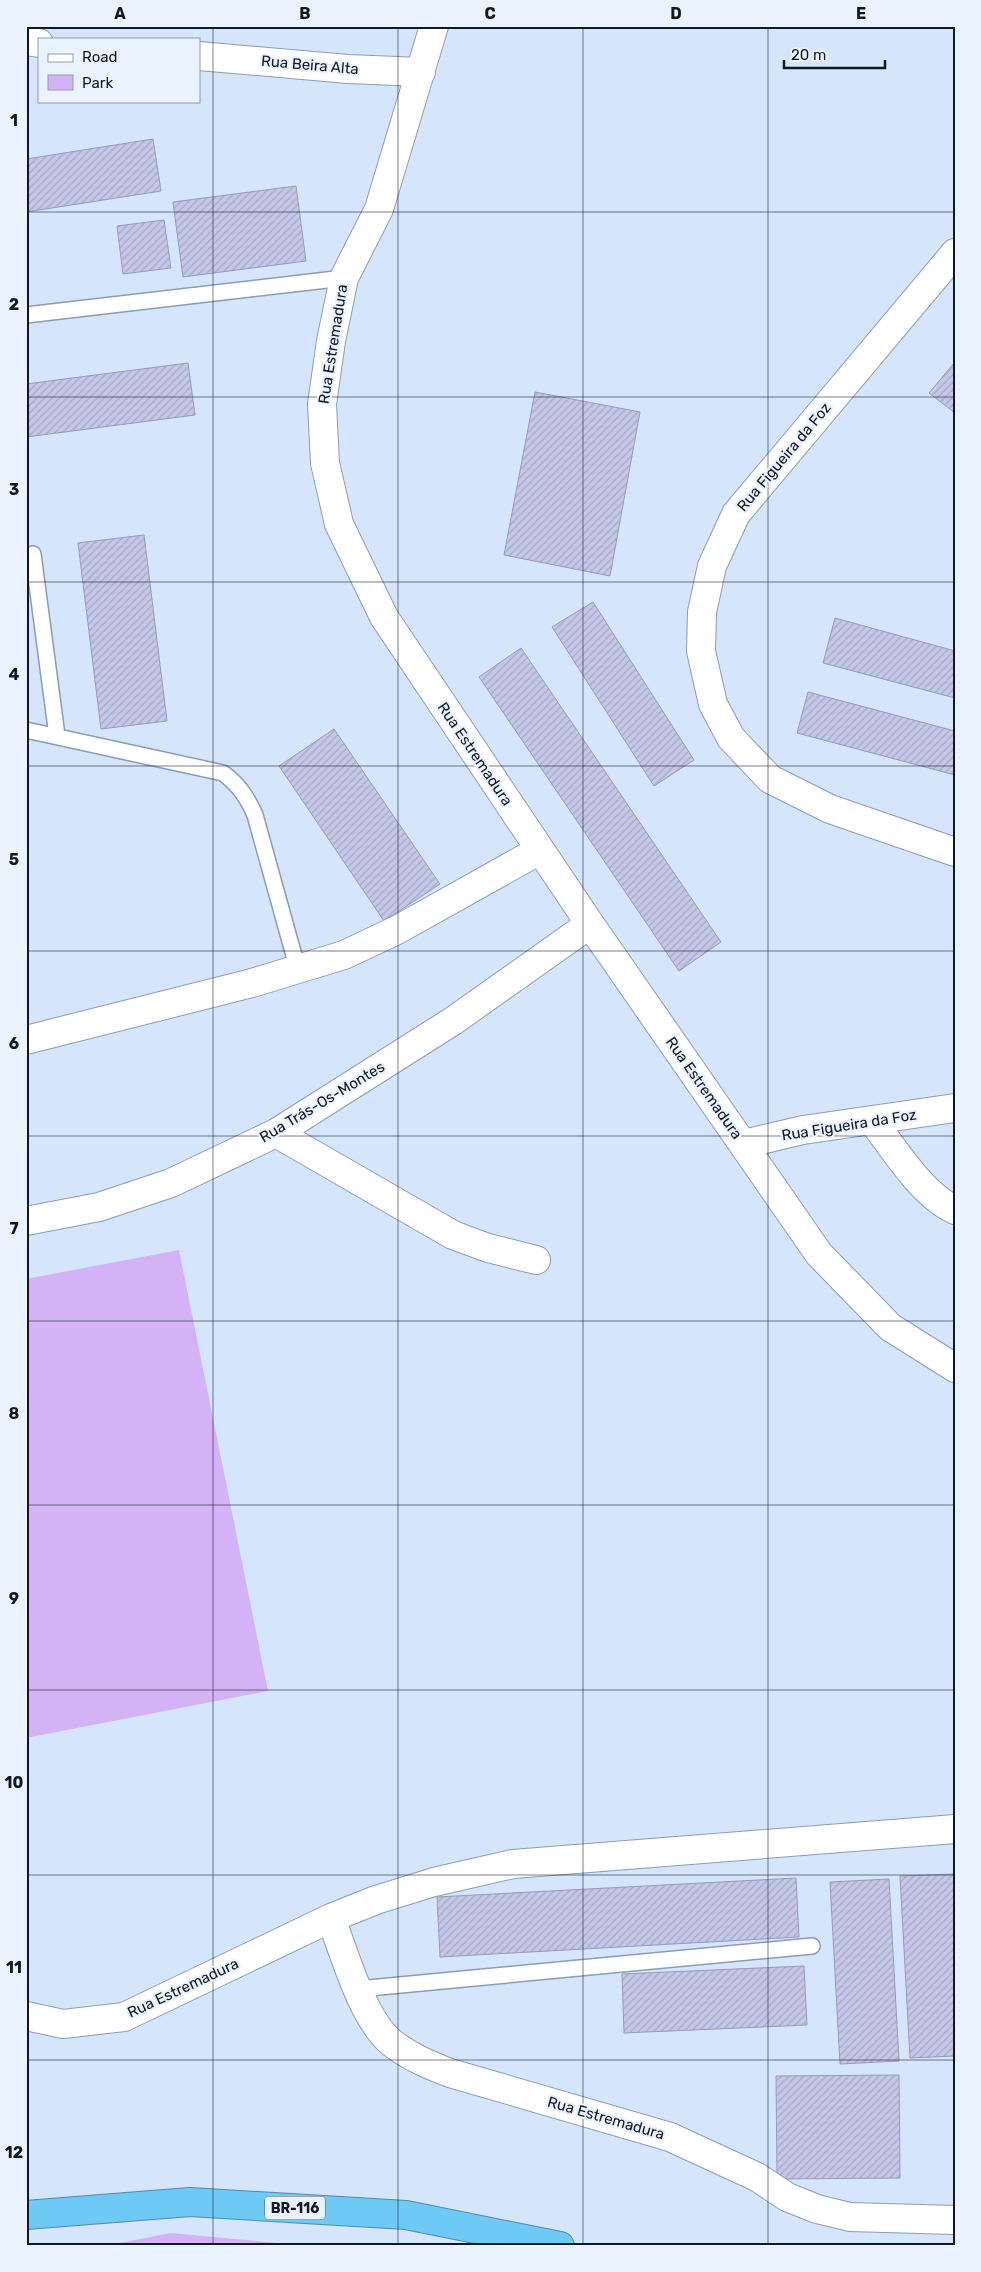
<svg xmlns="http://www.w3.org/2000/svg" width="981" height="2272" font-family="Rubik,sans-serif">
<defs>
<pattern id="building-hatch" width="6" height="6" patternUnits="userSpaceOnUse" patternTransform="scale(1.25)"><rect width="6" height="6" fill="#c4c7e6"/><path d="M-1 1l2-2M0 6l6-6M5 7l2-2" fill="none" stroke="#a7aac5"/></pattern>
</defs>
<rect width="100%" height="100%" fill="#d5e5fc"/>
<path fill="#d3b3f5" d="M 179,1250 L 268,1691 L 26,1738 L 26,1279 Z
M 171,2233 L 309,2246 L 104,2246 Z"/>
<path fill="url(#building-hatch)" stroke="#989ab9" d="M 153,139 L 161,191 L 26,212 L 26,159 Z
M 296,186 L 306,261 L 183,277 L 173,202 Z
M 164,220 L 171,268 L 123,274 L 117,226 Z
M 955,362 L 955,413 L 929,393 Z
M 188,363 L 195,415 L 26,437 L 26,384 Z
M 535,392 L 640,412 L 610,576 L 504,555 Z
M 144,535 L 167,721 L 101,729 L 78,543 Z
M 593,602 L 694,760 L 654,786 L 552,627 Z
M 835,618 L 955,651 L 955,698 L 823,663 Z
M 521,648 L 721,942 L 679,971 L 479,677 Z
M 808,692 L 955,731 L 955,775 L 797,733 Z
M 334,729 L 440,884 L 384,921 L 279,766 Z
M 955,1874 L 955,2056 L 910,2058 L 900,1876 Z
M 796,1878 L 799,1937 L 440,1957 L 437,1897 Z
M 889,1879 L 899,2061 L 840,2064 L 830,1882 Z
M 804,1966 L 807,2025 L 624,2033 L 622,1974 Z
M 899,2075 L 900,2178 L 777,2179 L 776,2076 Z"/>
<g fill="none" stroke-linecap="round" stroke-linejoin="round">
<defs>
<path id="lane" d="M 26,315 L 344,278
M 33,554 L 57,736
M 26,730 L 223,773 C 239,785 247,797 255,815 L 298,970
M 358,1989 L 812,1946"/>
<path id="street" d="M 434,26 L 379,209 L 344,278 L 331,341 L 322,404 L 325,463 L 339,524 L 384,617 L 590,924 L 819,1254 L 890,1327 L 955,1368
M 26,41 L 39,43
M 199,56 L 348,69 L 421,72
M 955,253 L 736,514 L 712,566 L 702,612 L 701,651 L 713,704 L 731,738 L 770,779 L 830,809 L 955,852
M 26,1040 L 252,983 L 344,955 L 397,930 L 540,850
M 872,1120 C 894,1149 922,1195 955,1210
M 276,1133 L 453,1235 L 488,1248 L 536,1260
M 744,1144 L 803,1130 L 955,1108
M 26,1221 L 99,1207 L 171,1183 L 276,1133 L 453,1021 L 590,924
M 955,1829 L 513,1864 L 434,1882 L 376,1900 L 331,1918 C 344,1953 363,2020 392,2043 C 410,2057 429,2065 450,2073 L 670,2137 L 757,2177 L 787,2197 L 817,2209 L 850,2217 L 955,2220
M 26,2016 L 63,2024 L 124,2017 L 331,1918"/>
<path id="highway" d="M 26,2215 L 190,2202 L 406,2215 L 560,2246"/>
</defs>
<use href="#lane" stroke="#8a9db7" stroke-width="18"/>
<use href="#street" stroke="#8a9db7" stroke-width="30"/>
<use href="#highway" stroke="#4e8bab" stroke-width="30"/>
<use href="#lane" stroke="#fff" stroke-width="15"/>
<use href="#street" stroke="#fff" stroke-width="28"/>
<use href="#highway" stroke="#6fc9f5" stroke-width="28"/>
</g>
<path fill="none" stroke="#111821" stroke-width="1" stroke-opacity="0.55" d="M 213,26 L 213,2246M 398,26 L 398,2246M 583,26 L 583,2246M 768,26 L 768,2246M 26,212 L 955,212M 26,397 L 955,397M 26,582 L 955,582M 26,766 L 955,766M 26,951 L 955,951M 26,1136 L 955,1136M 26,1321 L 955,1321M 26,1505 L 955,1505M 26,1690 L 955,1690M 26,1875 L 955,1875M 26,2060 L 955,2060"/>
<g text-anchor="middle" stroke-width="4.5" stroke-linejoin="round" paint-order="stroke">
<rect fill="#eaf2fd" stroke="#525963" stroke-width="1" x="265" y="2196.5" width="60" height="23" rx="4"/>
<g font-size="14" font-weight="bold" fill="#111821">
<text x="295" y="2213">BR-116</text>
</g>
<g font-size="15" fill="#111821" stroke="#eaf2fd">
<text transform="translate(310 65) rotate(5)" y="5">Rua Beira Alta</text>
<text transform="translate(333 344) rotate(-81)" y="5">Rua Estremadura</text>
<text transform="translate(784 457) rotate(-50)" y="5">Rua Figueira da Foz</text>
<text transform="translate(475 754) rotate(56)" y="5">Rua Estremadura</text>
<text transform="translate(704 1088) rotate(55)" y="5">Rua Estremadura</text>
<text transform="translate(322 1102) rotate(-31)" y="5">Rua Trás-Os-Montes</text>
<text transform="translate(849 1125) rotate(-9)" y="5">Rua Figueira da Foz</text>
<text transform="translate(183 1988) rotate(-25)" y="5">Rua Estremadura</text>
<text transform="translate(606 2118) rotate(16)" y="5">Rua Estremadura</text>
</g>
</g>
<rect width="981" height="2272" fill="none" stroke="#eaf2fd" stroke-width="55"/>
<rect x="38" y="38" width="162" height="65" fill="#eaf2fd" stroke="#939ba5"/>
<rect x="48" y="54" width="25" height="8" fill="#ffffff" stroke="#939ba5"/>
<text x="82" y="62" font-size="15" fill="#111821">Road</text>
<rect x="48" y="75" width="25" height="15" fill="#d3b3f5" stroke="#939ba5"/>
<text x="82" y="88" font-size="15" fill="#111821">Park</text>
<path d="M784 60v8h101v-8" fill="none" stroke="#111821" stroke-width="2.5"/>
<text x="791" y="60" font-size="15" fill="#111821" stroke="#eaf2fd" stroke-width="4" paint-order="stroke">20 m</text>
<rect x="28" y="28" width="926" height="2216" fill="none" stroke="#111821" stroke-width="2"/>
<g font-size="16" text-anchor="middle" font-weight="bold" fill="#111821">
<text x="120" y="19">A</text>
<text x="305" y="19">B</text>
<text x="490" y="19">C</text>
<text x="676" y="19">D</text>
<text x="861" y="19">E</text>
<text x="14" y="126">1</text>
<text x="14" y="310">2</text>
<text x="14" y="495">3</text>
<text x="14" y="680">4</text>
<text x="14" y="865">5</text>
<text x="14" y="1049">6</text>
<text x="14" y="1234">7</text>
<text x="14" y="1419">8</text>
<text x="14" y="1604">9</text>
<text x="14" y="1788">10</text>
<text x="14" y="1973">11</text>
<text x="14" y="2158">12</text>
</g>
</svg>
